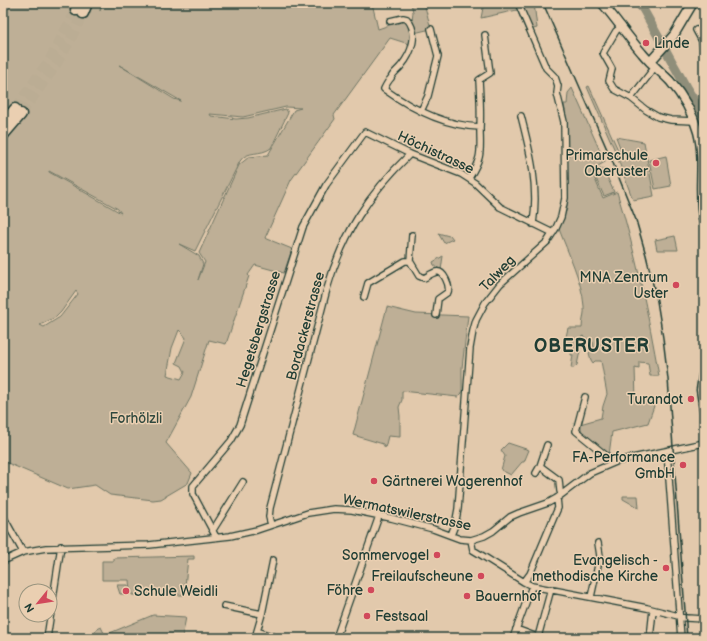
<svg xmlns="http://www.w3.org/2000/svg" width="707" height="641" font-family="'Balsamiq Sans',sans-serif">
<rect width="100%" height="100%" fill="#e2c9ac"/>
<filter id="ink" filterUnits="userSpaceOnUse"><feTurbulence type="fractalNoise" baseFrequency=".025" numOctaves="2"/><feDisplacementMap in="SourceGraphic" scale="8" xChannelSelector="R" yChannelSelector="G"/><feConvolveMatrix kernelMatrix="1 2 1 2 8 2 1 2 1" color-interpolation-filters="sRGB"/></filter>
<g filter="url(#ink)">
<path fill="#beaf96" stroke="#6e7665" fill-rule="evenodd" d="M 3,3 L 101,3 L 100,11 L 103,3 L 372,3 L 378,29 L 407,19 L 412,22 L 413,12 L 411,3 L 424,3 L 431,29 L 414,33 L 412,45 L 390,38 L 334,115 L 335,119 L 291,180 L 265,238 L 292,249 L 284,273 L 255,265 L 248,275 L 249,276 L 226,344 L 209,340 L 191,397 L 166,443 L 192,473 L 188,483 L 161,499 L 153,500 L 110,495 L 95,485 L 68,489 L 3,461 ZM 119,65 L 181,101 L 174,99 ZM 286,107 L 301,108 L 294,110 L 268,155 L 249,157 L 239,165 L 199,253 L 205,262 L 198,280 L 203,264 L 199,256 L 179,244 L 195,251 L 240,161 C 247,150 261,156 271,148 L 288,113 L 286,109 L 248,118 L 236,119 L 211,116 L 210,114 L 243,117 ZM 49,171 L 118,209 L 121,213 L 49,172 ZM 76,291 L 78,294 L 60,317 L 44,327 L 40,325 L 56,317 L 61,312 ZM 179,330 L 183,334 L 186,338 L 176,363 L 182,366 L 185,372 L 181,379 L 167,375 L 172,348 Z
M 484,3 L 534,3 L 537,28 L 526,31 L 517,10 L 481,18 Z
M 589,86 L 619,152 L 621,150 L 616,137 L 644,142 L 654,196 L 633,200 L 616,154 L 616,153 L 587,87 Z
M 572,88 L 605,162 L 591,170 L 603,198 L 617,192 C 636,253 648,314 659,376 L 650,376 L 648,363 L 639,362 L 639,369 L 635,368 L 636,400 L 649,400 L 654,406 L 648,423 L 612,432 L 609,455 L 582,432 L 580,424 L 601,418 L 603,406 L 607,394 L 601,361 L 595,361 L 593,363 L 591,360 L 589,353 L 594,348 L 593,342 L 590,342 L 583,336 C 577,339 576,343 577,349 L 580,351 L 577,365 L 574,368 L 571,368 L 573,355 L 571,355 L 571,351 L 563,350 L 568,328 L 582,328 C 582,320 585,314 584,306 C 582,281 568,253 559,229 L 567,209 L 568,190 L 566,117 L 564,104 L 567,104 L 568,93 Z
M 666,156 L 671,186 L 655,189 L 649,160 Z
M 603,168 L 614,192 L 604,196 L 593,172 Z
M 438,233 L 449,236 L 450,235 L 453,239 L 444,243 Z
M 675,236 L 678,250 L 657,250 L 655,240 Z
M 443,256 L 441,270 L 434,265 L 433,262 Z
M 387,307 L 416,314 L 468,316 L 462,368 L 462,393 L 458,397 L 402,391 L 402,400 L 399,407 L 400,416 L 400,437 L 388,436 L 385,448 L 383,444 L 353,435 Z
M 508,443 L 529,450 L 524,462 L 522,462 L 511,475 L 501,470 L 505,456 L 501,450 Z
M 623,496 L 638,496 L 639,508 L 623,499 Z
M 194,556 L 194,559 L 188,559 L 184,595 L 132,595 L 132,591 L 130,591 L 129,580 L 102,580 L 102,561 L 114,561 L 114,558 Z
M 117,585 L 128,585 L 128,594 L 120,594 Z
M 153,615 L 186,617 L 182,638 L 92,638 L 96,630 L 101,627 L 105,635 Z"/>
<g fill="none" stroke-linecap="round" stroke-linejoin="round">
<path stroke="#8f8e7a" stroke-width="9" d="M 638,3 L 643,9 L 686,87 L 704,116"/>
<path stroke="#bbad94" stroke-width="10" stroke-dasharray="10 5" stroke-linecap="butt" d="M 15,109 L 50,59 L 76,10
M 21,114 L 56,65 L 71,39 L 83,13"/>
<defs>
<path id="street" d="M 390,21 L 403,18 L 407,19 C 419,33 412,53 401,66 C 398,70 393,73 391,78 C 388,81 386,85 384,89 C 412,109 446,126 480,127
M 622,26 L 616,31 L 603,53 L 612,69 L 609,81 L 614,89 L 631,98 L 646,110 L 658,117 L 671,120 L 694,121
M 696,30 L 702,41 L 704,54
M 631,98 L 655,67
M 421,111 L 428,96 L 438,56 L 431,29
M 521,116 C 530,151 539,186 533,224
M 469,178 C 483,156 480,152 480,128 C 481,110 480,98 479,80 L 490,73 L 485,35
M 412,235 L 410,261 L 419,276 L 424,278 C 428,276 432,273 436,272 C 444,270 450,286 448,292 L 438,299 L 436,315
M 364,297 L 368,283 L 405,261 L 410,261
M 585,397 L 576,431 L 614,462
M 547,445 L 540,466 L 559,480 L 560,491 L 561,494
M 667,452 L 681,638
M 536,473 L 540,466
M 3,516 L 23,552
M 271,525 L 269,517 L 270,508 L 327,289 C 343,233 368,195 410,154
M 213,530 L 243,482
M 451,535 L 455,525 L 458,509 L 470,348 L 473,331 L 476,320 L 485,303 L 500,284 L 547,242 L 556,228 L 561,217 L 565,198 L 564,122 L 557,93 L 558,86 L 555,77 L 546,68 L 518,3
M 216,537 L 193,494 L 193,486 L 231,441 L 240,425 L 303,227 L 326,185 L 365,132 L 410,154 L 461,174 L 475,183 L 500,207 L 553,233
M 471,540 L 473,550 L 478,553 L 524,582 L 532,586 L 647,608 L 686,618 L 704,619
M 3,561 L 23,552 L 46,548 L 149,545 L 230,536 L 257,530 L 308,513 L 334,509 L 352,510 L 391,518 L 433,529 L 460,539 L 471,540 L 484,536 L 493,531 L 510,517 L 519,513 L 548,503 L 557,498 L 590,473 L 618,461 L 704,443
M 524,582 L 530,574 L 554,517 L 558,508 L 557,498
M 591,597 L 600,556 L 598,543
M 224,606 L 262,614
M 516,629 L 540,638
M 257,631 L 277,638
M 538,637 L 551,589
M 47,638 L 61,546
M 255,638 L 262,614 L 273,560
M 336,638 L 379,516
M 513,638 L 532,586
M 650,638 L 653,610"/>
<path id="secondary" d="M 602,3 C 616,19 628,37 642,53 C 650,63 661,72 670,81 C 682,95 693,114 698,132 C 706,162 697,193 704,223
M 650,62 L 674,35 L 693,3
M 704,370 L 701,390 L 704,410"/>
<path id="highway" d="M 76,10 L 78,3
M 83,13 L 87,3
M 3,124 L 15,109
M 3,135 L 21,114"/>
</defs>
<use href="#street" stroke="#1f3d34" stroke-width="8"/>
<use href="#secondary" stroke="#1f3d34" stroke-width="11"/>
<use href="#highway" stroke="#1f3d34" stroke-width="13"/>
<use href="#street" stroke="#eacfb1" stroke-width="5.5"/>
<use href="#secondary" stroke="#eacfb1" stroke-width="8"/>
<use href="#highway" stroke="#eacfb1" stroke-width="10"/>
<path stroke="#1f3d34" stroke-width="1.5" d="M 543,3 L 613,163 L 636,220 L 646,255 L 657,301 L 663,338 L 668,379 L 687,638"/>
</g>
</g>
<g fill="#d1495b" stroke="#eacfb1" stroke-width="1.5">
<circle cx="646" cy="43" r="4"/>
<circle cx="656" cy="163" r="4"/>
<circle cx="676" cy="285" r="4"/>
<circle cx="691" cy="399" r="4"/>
<circle cx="683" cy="465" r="4"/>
<circle cx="374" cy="481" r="4"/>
<circle cx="437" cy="555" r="4"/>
<circle cx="666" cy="568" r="4"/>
<circle cx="481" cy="576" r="4"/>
<circle cx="371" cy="590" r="4"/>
<circle cx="126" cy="591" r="4"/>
<circle cx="467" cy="596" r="4"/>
<circle cx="367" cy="616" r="4"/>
</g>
<g text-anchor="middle" stroke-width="3" stroke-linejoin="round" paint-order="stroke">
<g font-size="14" fill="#1f3d34" stroke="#eacfb1" text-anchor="end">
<text x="654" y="48" text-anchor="start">Linde</text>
<text x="648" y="160">Primarschule<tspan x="648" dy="16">Oberuster</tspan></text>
<text x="668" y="282">MNA Zentrum<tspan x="668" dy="16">Uster</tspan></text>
<text x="683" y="404">Turandot</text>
<text x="675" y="462">FA-Performance<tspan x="675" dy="16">GmbH</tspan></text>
<text x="382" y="486" text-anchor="start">Gärtnerei Wagerenhof</text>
<text x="429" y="560">Sommervogel</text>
<text x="658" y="565">Evangelisch -<tspan x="658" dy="16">methodische Kirche</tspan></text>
<text x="473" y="581">Freilaufscheune</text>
<text x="363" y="595">Föhre</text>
<text x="134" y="596" text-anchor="start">Schule Weidli</text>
<text x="475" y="601" text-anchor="start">Bauernhof</text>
<text x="375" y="621" text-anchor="start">Festsaal</text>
</g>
<g font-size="14" fill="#1f3d34" stroke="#eacfb1">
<text transform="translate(436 152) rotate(25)" y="5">Höchistrasse</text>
<text transform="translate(497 273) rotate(-46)" y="5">Talweg</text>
<text transform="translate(305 326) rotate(-75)" y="5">Bordackerstrasse</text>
<text transform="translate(258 329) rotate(-73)" y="5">Hegetsbergstrasse</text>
<text transform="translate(407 512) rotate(12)" y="5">Wermatswilerstrasse</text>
</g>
<g font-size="14" fill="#2f483e" stroke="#eacfb1">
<text x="136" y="423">Forhölzli</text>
</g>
<g font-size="18" font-weight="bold" letter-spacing="1" fill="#1f3d34" stroke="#eacfb1">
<text x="592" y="352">OBERUSTER</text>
</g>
</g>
<rect width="707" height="641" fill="none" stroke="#eacfb1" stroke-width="16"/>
<rect x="8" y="8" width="691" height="625" fill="none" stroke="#1f3d34" stroke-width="1.5" filter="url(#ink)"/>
<g transform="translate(38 603) rotate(240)"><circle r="19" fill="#eacfb1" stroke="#99957f"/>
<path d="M0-3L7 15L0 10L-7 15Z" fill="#d1495b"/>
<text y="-6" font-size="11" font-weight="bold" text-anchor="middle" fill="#1f3d34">N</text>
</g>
</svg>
